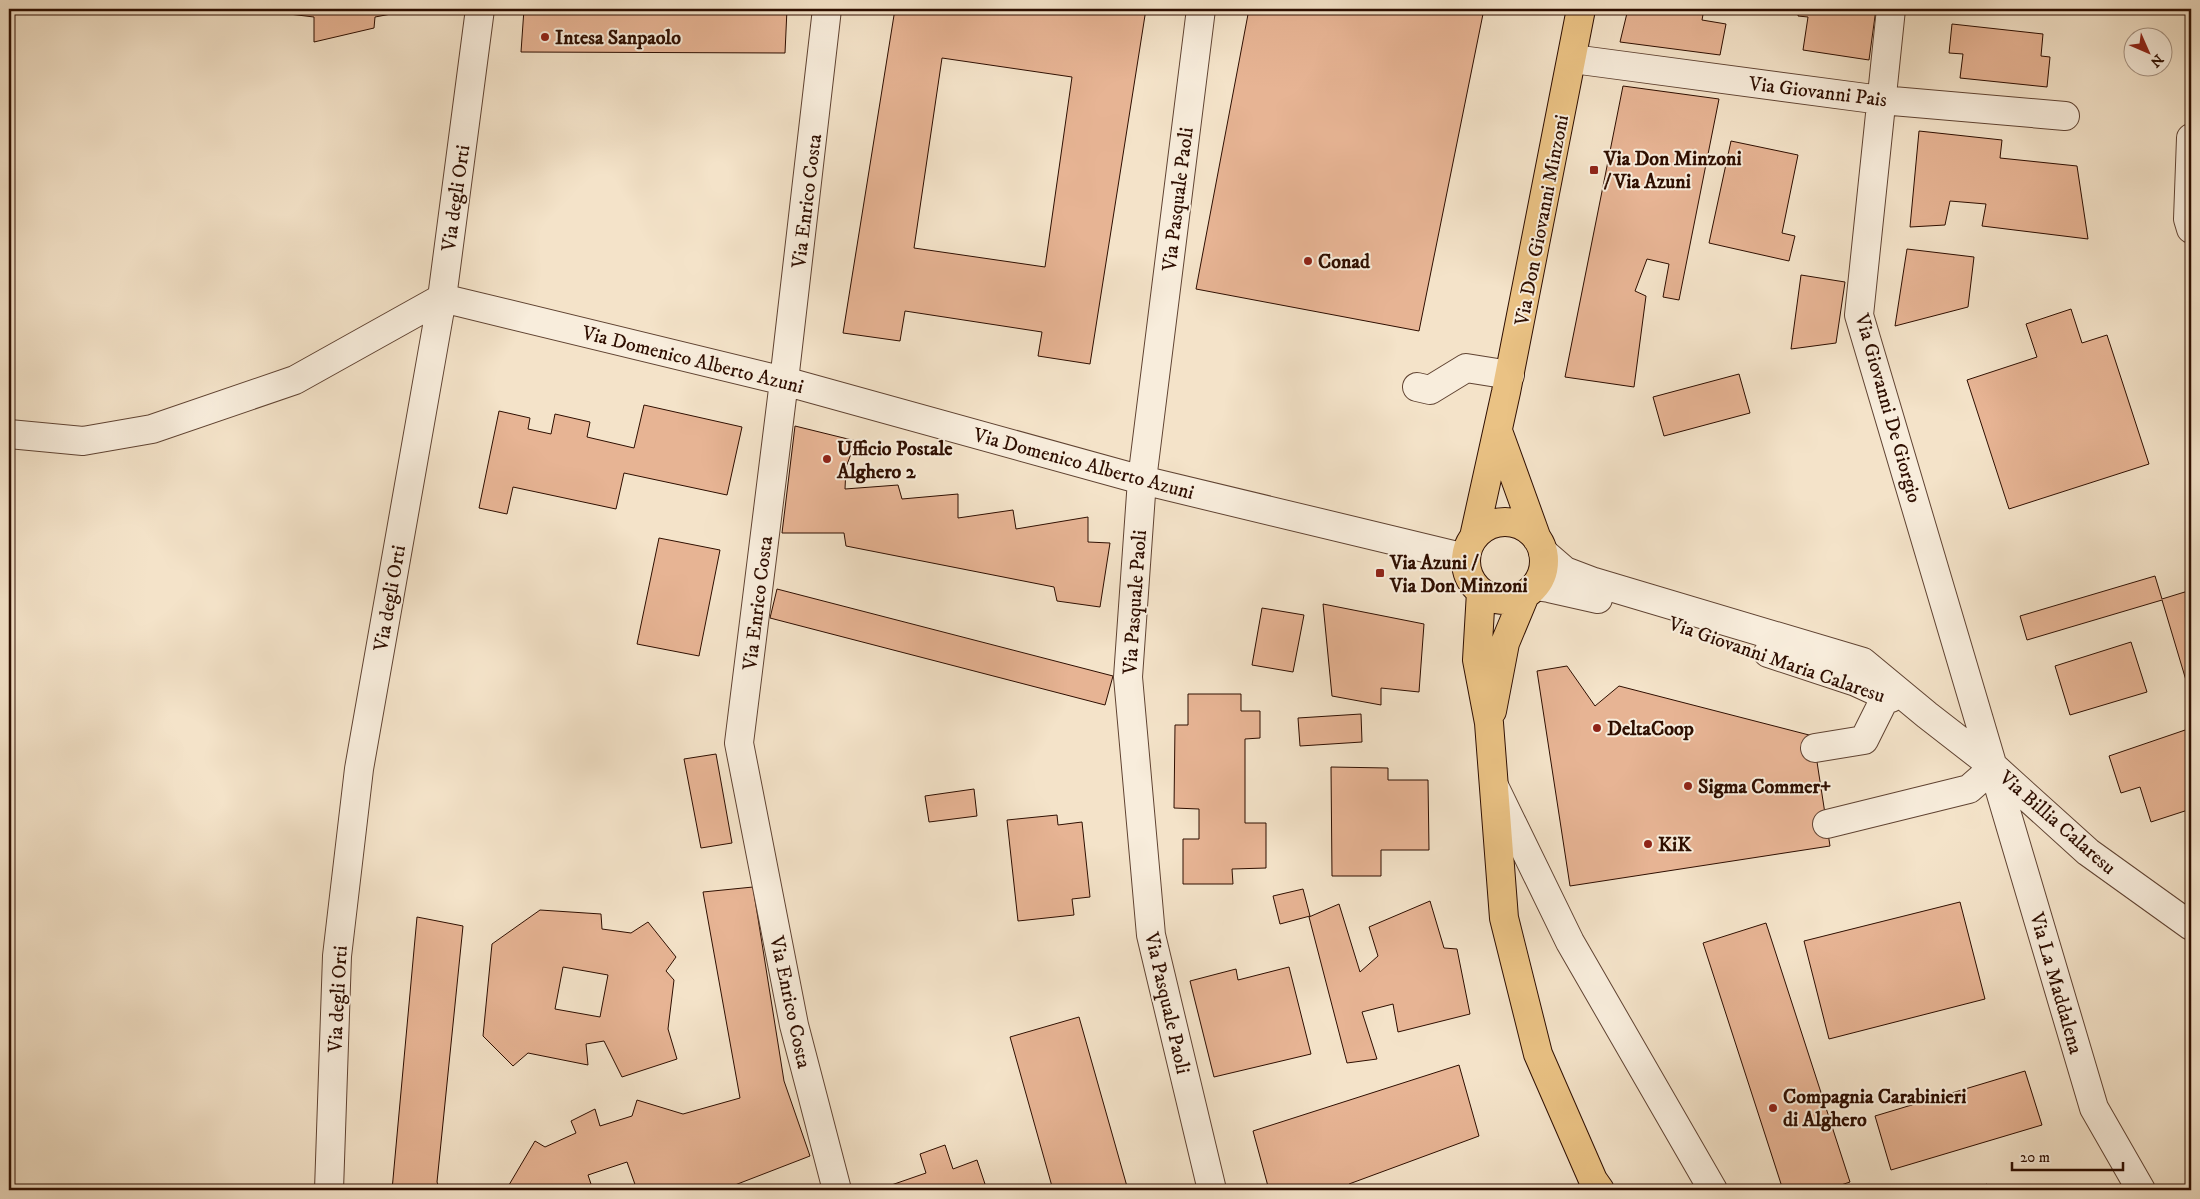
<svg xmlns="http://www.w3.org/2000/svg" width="2200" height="1199" font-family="'IM FELL DW Pica',serif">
<rect width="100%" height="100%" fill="#f4e3c9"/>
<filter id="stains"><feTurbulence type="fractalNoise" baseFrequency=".004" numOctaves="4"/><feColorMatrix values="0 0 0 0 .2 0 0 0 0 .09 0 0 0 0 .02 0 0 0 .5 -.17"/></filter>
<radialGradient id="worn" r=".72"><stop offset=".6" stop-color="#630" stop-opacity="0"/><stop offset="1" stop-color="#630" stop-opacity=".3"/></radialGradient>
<path fill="#e7b494" stroke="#2e0e00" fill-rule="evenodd" d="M 285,9 L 391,9 L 391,14 L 375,17 L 374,28 L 314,42 L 314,17 L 289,14 Z
M 524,9 L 787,9 L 785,53 L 521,52 Z
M 895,9 L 1069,9 L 1086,11 L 1086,9 L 1146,9 L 1090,364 L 1038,356 L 1042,332 L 905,311 L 900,341 L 843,333 ZM 942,58 L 1072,77 L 1045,267 L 914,248 Z
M 1249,9 L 1484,9 L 1419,331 L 1196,289 Z
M 1628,9 L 1704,9 L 1702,20 L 1726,24 L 1720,55 L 1620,42 Z
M 1799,9 L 1876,9 L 1869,60 L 1803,50 L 1808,17 L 1798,16 Z
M 1952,24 L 2043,34 L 2041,56 L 2050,57 L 2047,87 L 1960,78 L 1963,54 L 1949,53 Z
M 1623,86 L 1719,99 L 1679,300 L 1663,297 L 1669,264 L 1647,259 L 1635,291 L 1646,296 L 1634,387 L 1565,377 Z
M 1919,131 L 2002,140 L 2000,158 L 2077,166 L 2088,239 L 1982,226 L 1986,204 L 1950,201 L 1945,225 L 1910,227 Z
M 1731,141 L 1798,155 L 1782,233 L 1795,236 L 1789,261 L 1709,243 Z
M 1907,249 L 1974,257 L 1968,307 L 1895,326 Z
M 1801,275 L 1845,282 L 1836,343 L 1791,349 Z
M 2071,309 L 2082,343 L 2107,335 L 2149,464 L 2009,509 L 1967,380 L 2037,357 L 2026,324 Z
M 1739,374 L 1750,413 L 1664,436 L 1653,397 Z
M 644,405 L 742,427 L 727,495 L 624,473 L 616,509 L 513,487 L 507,514 L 479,508 L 499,411 L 530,418 L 528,429 L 551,434 L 555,414 L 590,422 L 587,437 L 634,448 Z
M 795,426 L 856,441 L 846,467 L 845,489 L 898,485 L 902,499 L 958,494 L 958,518 L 1013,510 L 1016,529 L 1088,517 L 1088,542 L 1110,543 L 1100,607 L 1057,601 L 1054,587 L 846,546 L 844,533 L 782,533 Z
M 659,538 L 720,550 L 699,656 L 637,644 Z
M 2155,576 L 2162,599 L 2188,591 L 2191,601 L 2191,697 L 2162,600 L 2027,640 L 2020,616 Z
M 777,589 L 1113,676 L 1105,705 L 770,618 Z
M 1323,604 L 1424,624 L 1419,692 L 1381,688 L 1381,705 L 1332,696 Z
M 1262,608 L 1304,615 L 1293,672 L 1252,665 Z
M 2131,642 L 2147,692 L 2070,715 L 2055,666 Z
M 1567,666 L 1595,706 L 1619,686 L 1813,736 L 1830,846 L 1570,886 L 1537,671 Z
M 1188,694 L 1241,694 L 1241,711 L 1260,711 L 1260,738 L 1245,739 L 1245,823 L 1266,823 L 1266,868 L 1232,869 L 1233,884 L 1183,884 L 1183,839 L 1199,839 L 1199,809 L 1174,808 L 1175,725 L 1188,725 Z
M 1361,714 L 1362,742 L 1300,746 L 1298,718 Z
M 2191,728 L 2191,809 L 2151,822 L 2140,787 L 2121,793 L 2109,756 Z
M 716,754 L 732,843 L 701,848 L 684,759 Z
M 1331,767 L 1388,768 L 1388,780 L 1428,780 L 1429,850 L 1381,850 L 1381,876 L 1332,876 Z
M 974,789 L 977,816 L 929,822 L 925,796 Z
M 1057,815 L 1058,825 L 1082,822 L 1090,897 L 1072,899 L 1074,915 L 1018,921 L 1007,820 Z
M 753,887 L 784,1081 L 810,1156 L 722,1190 L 637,1190 L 627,1162 L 588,1175 L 593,1190 L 506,1190 L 535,1141 L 545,1147 L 576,1133 L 571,1121 L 595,1109 L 600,1126 L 632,1116 L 637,1100 L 683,1114 L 740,1098 L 703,892 Z
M 1303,889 L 1310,916 L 1280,924 L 1273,896 Z
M 1430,901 L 1444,948 L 1457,949 L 1470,1014 L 1398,1032 L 1393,1004 L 1362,1012 L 1377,1059 L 1347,1063 L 1309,917 L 1339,904 L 1360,972 L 1378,956 L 1369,927 Z
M 1960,902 L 1985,999 L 1829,1039 L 1804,941 Z
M 540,910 L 601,914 L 602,929 L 631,933 L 648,922 L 676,957 L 666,971 L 674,980 L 668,1029 L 677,1059 L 622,1077 L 604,1041 L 586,1044 L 588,1065 L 528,1053 L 513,1066 L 483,1036 L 492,944 ZM 563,967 L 608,975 L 600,1017 L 555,1009 Z
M 417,917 L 463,926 L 437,1182 L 440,1190 L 392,1190 Z
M 1766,923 L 1850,1182 L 1826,1190 L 1783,1190 L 1703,943 Z
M 1289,967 L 1311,1054 L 1214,1077 L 1190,981 L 1236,969 L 1238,980 Z
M 1079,1017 L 1128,1190 L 1053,1190 L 1010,1037 Z
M 1459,1065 L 1479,1136 L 1349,1184 L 1352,1190 L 1269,1190 L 1253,1131 Z
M 2025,1071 L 2042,1125 L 1891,1170 L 1875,1116 Z
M 945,1145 L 953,1169 L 977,1160 L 987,1190 L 877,1190 L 926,1173 L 920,1154 Z
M 2191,1181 L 2191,1190 L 2180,1190 Z
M 1987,1184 L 1990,1190 L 1977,1190 Z"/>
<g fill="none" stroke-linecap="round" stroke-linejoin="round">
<defs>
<path id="minor" d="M 827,9 L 784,381 L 739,743 L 794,1025 L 837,1190
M 1201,9 L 1142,480 L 1128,677 L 1151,935 L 1212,1190
M 1891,9 L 1859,315 L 2094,1108 L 2141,1190
M 1573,59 L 1881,100 L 2065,116
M 2191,138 L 2188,219 L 2191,229
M 442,298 L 784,381 L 1142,480 L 1466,558
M 1417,387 L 1430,390 L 1466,368 L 1510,375
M 9,434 L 83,441 L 152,429 L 295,380 L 442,298
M 1543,552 L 1565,571 L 1594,582 L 1863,662 L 1927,715 L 1994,767 L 2088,852 L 2191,926
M 1535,586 L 1549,588 L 1598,599
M 1768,653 L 1856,682 L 1891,698
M 1815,748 L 1864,740 L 1886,696
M 1495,788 L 1570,942 L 1713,1190
M 1827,824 L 1969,789 L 1994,767
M 329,1190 L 337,956 L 359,769 L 442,298 L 480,9"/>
<path id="major" d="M 1498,431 L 1537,539
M1466 561a39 39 0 1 1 78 0a39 39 0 1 1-78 0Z
M 1474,537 L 1506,392 L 1581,9
M 1481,592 L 1477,660 L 1489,723 L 1504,918 L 1538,1054 L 1593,1180 L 1600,1190
M 1492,711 L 1505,643 L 1525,595"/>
</defs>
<use href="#minor" stroke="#604332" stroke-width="30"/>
<use href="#major" stroke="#2e0e00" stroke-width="30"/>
<use href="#minor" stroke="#f8eddc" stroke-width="28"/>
<use href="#major" stroke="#eac284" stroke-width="28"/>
</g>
<g fill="#8f2418" stroke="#f8eddc" stroke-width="2">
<circle cx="545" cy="37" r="5"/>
<rect x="1589" y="165" width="10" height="10" rx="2.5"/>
<circle cx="1308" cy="261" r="5"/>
<circle cx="827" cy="459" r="5"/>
<rect x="1375" y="568" width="10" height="10" rx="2.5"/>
<circle cx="1597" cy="728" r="5"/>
<circle cx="1688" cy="786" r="5"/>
<circle cx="1648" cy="844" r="5"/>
<circle cx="1773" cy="1108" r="5"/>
</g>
<g text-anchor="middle" stroke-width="4" stroke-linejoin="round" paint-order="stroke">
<g font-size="20" font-weight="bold" fill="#2e0e00" stroke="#f8eddc" text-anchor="start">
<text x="555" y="44">Intesa Sanpaolo</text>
<text x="1604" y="165">Via Don Minzoni<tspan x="1604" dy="23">/ Via Azuni</tspan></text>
<text x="1318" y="268">Conad</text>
<text x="837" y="455">Ufficio Postale<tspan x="837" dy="23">Alghero 2</tspan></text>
<text x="1390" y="569">Via Azuni /<tspan x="1390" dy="23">Via Don Minzoni</tspan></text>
<text x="1607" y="735">DeltaCoop</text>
<text x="1698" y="793">Sigma Commer+</text>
<text x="1658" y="851">KiK</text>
<text x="1783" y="1103">Compagnia Carabinieri<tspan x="1783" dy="23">di Alghero</tspan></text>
</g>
<g font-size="20" fill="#2e0e00" stroke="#f8eddc">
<text transform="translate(1818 91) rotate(7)" y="7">Via Giovanni Pais</text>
<text transform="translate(455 198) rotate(-82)" y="7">Via degli Orti</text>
<text transform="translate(1177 199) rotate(-83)" y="7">Via Pasquale Paoli</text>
<text transform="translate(806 201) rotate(-83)" y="7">Via Enrico Costa</text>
<text transform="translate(1541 220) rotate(-79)" y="7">Via Don Giovanni Minzoni</text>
<text transform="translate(693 359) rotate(14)" y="7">Via Domenico Alberto Azuni</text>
<text transform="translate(1889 408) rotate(74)" y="7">Via Giovanni De Giorgio</text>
<text transform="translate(1084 463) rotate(15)" y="7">Via Domenico Alberto Azuni</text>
<text transform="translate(389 598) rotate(-80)" y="7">Via degli Orti</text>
<text transform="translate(1134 602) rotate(-86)" y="7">Via Pasquale Paoli</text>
<text transform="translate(757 603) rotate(-83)" y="7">Via Enrico Costa</text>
<text transform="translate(1777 659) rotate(19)" y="7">Via Giovanni Maria Calaresu</text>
<text transform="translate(2058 822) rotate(41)" y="7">Via Billia Calaresu</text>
<text transform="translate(2057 983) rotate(74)" y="7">Via La Maddalena</text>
<text transform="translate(337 999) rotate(-87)" y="7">Via degli Orti</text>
<text transform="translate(791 1002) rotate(78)" y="7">Via Enrico Costa</text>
<text transform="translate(1168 1003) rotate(77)" y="7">Via Pasquale Paoli</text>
</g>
</g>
<rect width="2200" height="1199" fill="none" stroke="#f4e3c9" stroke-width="30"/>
<rect x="10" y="10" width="2180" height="1179" fill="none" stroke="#2e0e00" stroke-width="2.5"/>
<rect x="15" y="15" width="2170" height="1169" fill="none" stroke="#2e0e00"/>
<g transform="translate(2148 52) rotate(135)"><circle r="24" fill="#f8eddc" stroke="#a79484"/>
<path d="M0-4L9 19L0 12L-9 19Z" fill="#8f2418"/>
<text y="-8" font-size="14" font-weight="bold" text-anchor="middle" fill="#2e0e00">N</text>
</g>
<path d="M2012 1162v8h111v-8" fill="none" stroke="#2e0e00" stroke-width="2.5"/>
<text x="2020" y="1162" font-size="15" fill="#2e0e00" stroke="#f8eddc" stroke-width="4" paint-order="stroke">20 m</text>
<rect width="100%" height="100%" filter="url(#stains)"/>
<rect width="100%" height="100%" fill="url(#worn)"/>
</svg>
